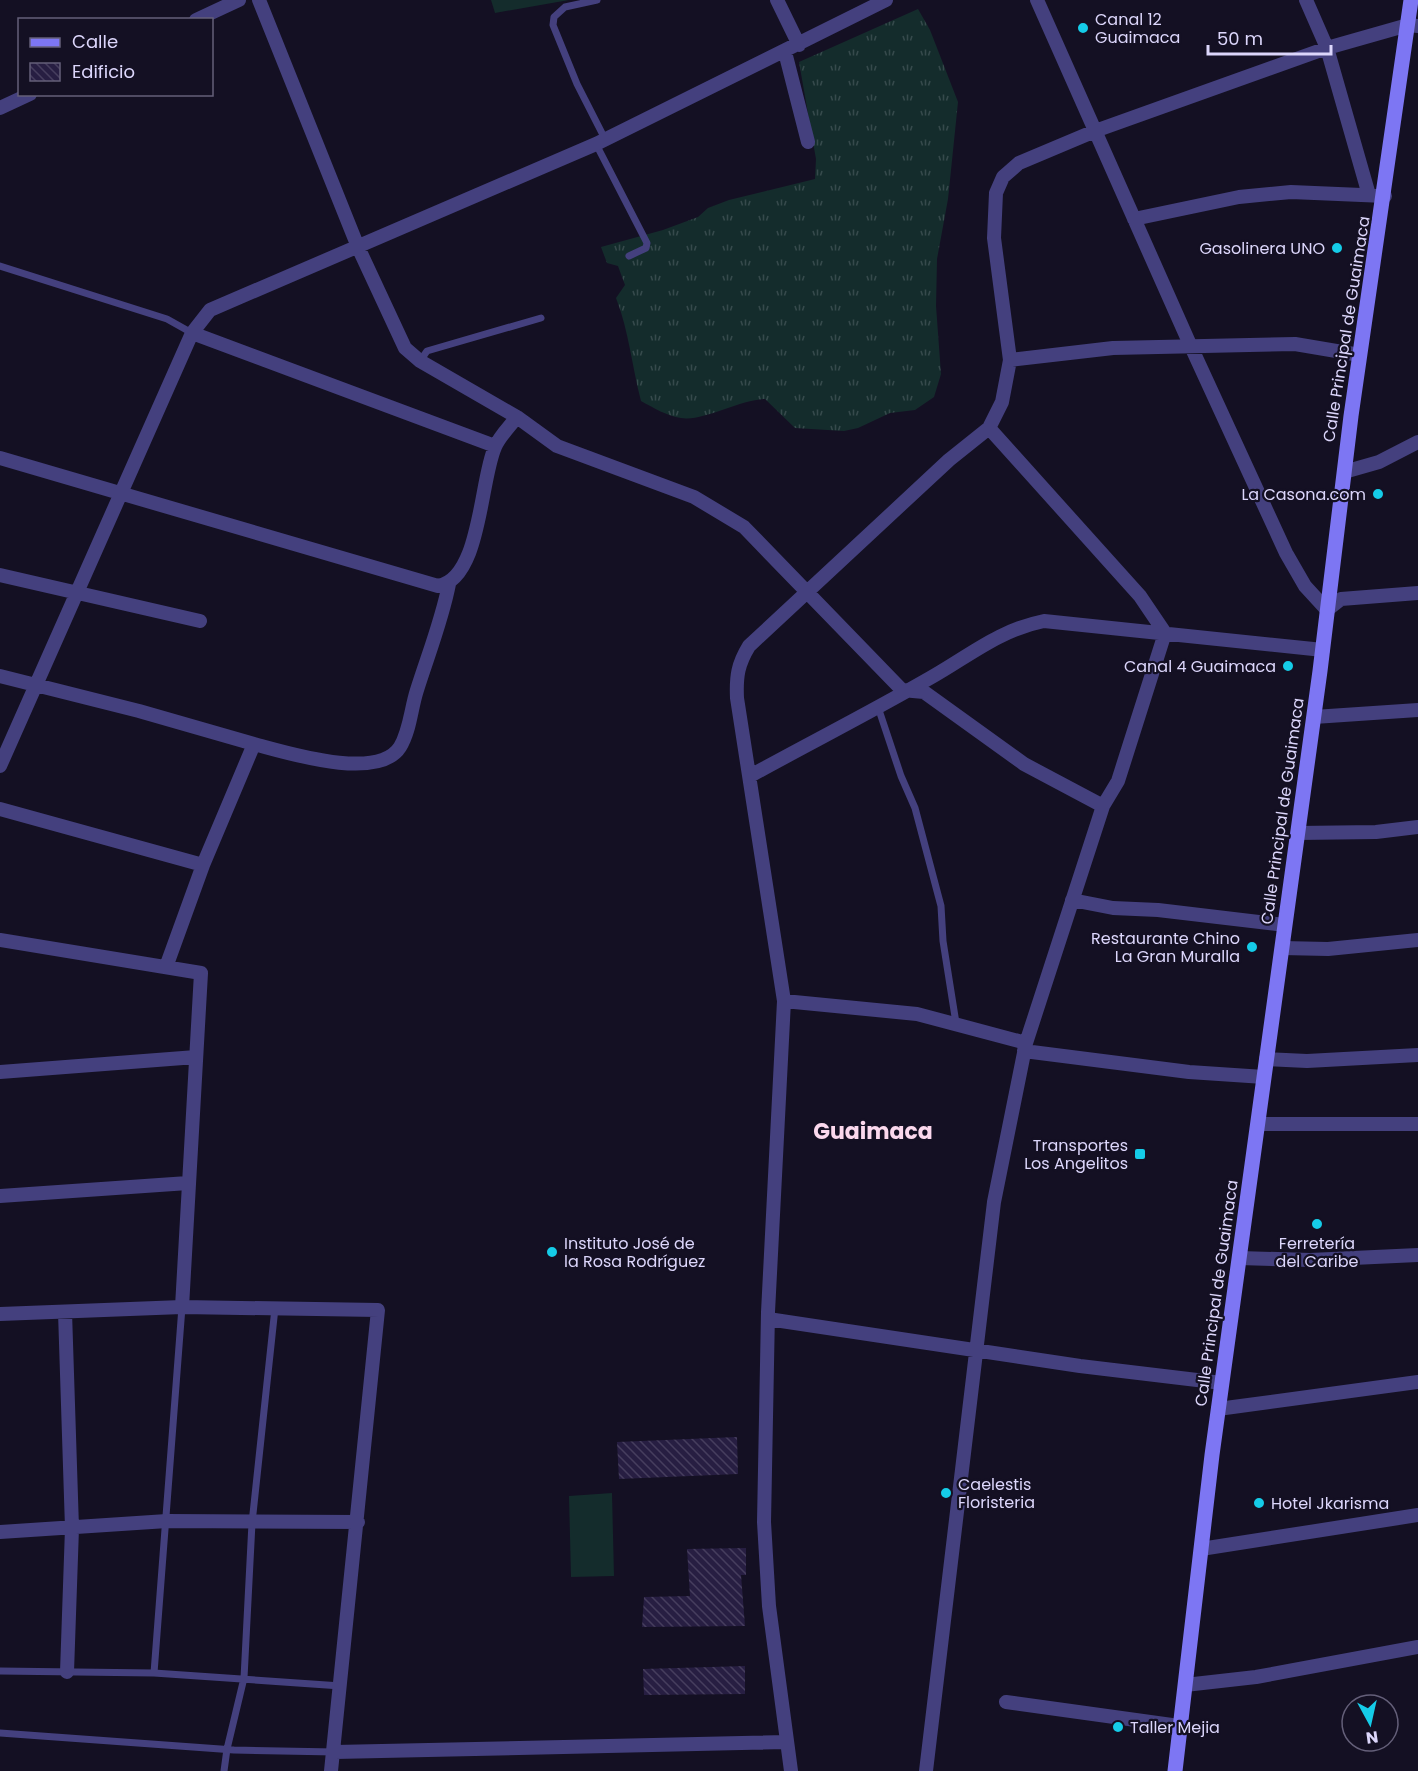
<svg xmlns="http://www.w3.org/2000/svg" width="1418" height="1771" font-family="Poppins,sans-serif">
<defs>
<pattern id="grass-tufts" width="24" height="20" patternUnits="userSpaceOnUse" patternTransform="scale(1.5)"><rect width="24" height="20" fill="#142c2c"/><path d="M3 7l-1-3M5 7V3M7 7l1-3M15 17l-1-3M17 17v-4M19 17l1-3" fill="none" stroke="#364a4c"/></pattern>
<pattern id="building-back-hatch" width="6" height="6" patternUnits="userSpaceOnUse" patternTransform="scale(1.5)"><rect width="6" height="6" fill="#271e42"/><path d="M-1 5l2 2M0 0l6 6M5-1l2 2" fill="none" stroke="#463e5e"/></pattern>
</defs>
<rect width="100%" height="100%" fill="#141023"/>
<path fill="url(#grass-tufts)" d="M 918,9 L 930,30 L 958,102 L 948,199 L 937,259 L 936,306 L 941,374 L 934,397 L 915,410 L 890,413 L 858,428 L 844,431 L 795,428 L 765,399 C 739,400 702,422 681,418 C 667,416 654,408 641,401 C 632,367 629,331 616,298 L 625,285 L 618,266 L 607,263 L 601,247 L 663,230 L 698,217 L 708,208 L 729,200 L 815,179 L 816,159 L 799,62 Z"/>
<path fill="#142c2c" d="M 491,0 L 569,0 L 495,13 Z
M 612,1493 L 614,1576 L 571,1577 L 569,1496 Z"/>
<path fill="url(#building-back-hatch)" d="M 737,1437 L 738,1474 L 619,1479 L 617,1442 Z
M 746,1548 L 746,1575 L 741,1575 L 745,1626 L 642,1627 L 644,1597 L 690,1596 L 687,1549 Z
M 745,1666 L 745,1694 L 644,1695 L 643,1669 Z"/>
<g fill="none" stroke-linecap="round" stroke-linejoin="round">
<path stroke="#44407e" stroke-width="7" d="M 597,0 L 565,7 L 554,17 L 553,25 L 577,84 L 605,139
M 596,144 L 647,243 L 646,248 L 629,256
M 0,266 L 167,319 L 192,333
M 420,361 L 427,351 L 541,318
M 878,707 L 901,776 L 915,808 L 941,906 L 943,941 L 956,1023
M 0,1671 L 154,1673 L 341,1686
M 154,1673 L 182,1307
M 0,1733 L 234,1750 L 335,1752
M 224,1771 L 227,1749 L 244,1678 L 252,1523 L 275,1308"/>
<path stroke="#44407e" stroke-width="14" d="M 259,0 L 358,247 L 405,348 L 420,361 L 517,417 L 557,446 L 694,497 L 744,527 L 902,690 L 924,692 L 1024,764 L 1103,806
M 777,0 L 799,45
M 1037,0 L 1188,340 L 1286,553 L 1305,586 L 1327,610 L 1341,599 L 1418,593
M 1306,0 L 1327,48 L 1369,195
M 196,20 L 239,0
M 785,52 L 808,142
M 0,108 L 30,94
M 1134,219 L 1239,197 L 1291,192 L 1385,196
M 192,333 L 495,446
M 1010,360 L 1113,348 L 1295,344 L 1360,355
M 0,458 L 438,586 C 481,579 480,480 495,447 C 499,437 510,426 517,417
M 1344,472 L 1379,462 L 1418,442
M 0,575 L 200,621
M 0,676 L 139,711 L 254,744 L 203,865 L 166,967
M 1314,717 L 1418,710
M 254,744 C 285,752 378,782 400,747 C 410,731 411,708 417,690 C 428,655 442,620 449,584
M 0,766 L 192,333 L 210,310 L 596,144 L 886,0
M 750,776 C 810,743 871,712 930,678 C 969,656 999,630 1044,621 L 1323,650
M 0,809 L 203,865
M 1298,833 L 1376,832 L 1418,827
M 1072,900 L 1113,908 L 1158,910 L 1285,925
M 0,940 L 201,973 L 182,1307
M 1282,948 L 1328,949 L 1418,940
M 784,1001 L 917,1014 L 1026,1043
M 1024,1051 L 1189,1072 L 1264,1077
M 1266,1059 L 1307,1061 L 1418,1055
M 0,1072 L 196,1057
M 1258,1124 L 1418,1124
M 0,1196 L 188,1183
M 1239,1258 L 1310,1260 L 1418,1255
M 65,1312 L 72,1528 L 67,1672
M 0,1314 L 182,1307 L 378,1310 L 331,1771
M 768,1319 L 1080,1366 L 1222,1383
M 1218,1409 L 1418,1382
M 0,1532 L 167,1521 L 358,1522
M 1201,1549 L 1418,1515
M 1185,1685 L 1256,1677 L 1418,1647
M 1006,1702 L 1179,1726
M 335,1752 L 787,1742
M 791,1771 L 769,1606 L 764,1522 L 768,1312 L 784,1001 L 737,698 C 736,676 738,664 749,646 L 949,460 L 989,428 L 1002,402 L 1010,360 L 994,238 L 996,193 L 1003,177 L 1019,163 L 1095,131 L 1327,48 L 1408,25 L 1418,26
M 926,1771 L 994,1202 L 1026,1043 L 1103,806 L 1118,781 L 1165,633 L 1140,596 L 989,428"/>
<path stroke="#7d76f3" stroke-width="15" d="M 1175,1771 L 1212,1455 L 1320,671 L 1351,416 L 1411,0"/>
</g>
<g fill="#15cce8" stroke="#141023" stroke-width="2">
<circle cx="1083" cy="28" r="6"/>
<circle cx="1337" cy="248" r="6"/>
<circle cx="1378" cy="494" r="6"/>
<circle cx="1288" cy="666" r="6"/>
<circle cx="1252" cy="947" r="6"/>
<rect x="1134" y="1148" width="12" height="12" rx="3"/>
<circle cx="1317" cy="1224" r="6"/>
<circle cx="552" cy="1252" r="6"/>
<circle cx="946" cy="1493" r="6"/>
<circle cx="1259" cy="1503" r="6"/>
<circle cx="1118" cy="1727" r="6"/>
</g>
<g text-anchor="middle" stroke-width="4.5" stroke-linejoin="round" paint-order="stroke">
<g font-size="16" fill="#dcd6fb" stroke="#141023" text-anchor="start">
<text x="1095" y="25">Canal 12<tspan x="1095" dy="18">Guaimaca</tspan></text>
<text x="1325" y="254" text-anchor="end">Gasolinera UNO</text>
<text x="1366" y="500" text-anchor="end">La Casona.com</text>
<text x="1276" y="672" text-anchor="end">Canal 4 Guaimaca</text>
<text x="1240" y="944" text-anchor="end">Restaurante Chino<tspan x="1240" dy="18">La Gran Muralla</tspan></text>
<text x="1128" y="1151" text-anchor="end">Transportes<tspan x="1128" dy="18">Los Angelitos</tspan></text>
<text x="564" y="1249">Instituto José de<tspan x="564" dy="18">la Rosa Rodríguez</tspan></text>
<text x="1317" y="1249" text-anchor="middle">Ferretería<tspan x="1317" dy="18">del Caribe</tspan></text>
<text x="958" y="1490">Caelestis<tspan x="958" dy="18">Floristeria</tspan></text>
<text x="1271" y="1509">Hotel Jkarisma</text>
<text x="1130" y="1733">Taller Mejia</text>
</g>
<g font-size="16" fill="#dcd6fb" stroke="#141023">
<text transform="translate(1346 329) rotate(-81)" y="6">Calle Principal de Guaimaca</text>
<text transform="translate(1282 811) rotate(-82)" y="6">Calle Principal de Guaimaca</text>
<text transform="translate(1216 1293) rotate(-82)" y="6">Calle Principal de Guaimaca</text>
</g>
<g font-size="22" font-weight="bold" fill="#fbd8ed" stroke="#141023">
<text x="873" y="1139">Guaimaca</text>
</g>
</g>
<rect x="18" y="18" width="195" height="78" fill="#141023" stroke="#645f79" stroke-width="1.5"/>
<rect x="30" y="38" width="30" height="9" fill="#7d76f3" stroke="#645f79" stroke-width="1.5"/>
<text x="72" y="48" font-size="18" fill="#dcd6fb">Calle</text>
<rect x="30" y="63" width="30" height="18" fill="url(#building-back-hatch)" stroke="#645f79" stroke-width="1.5"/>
<text x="72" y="78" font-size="18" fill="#dcd6fb">Edificio</text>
<g transform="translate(1370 1723) rotate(172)"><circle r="28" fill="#141023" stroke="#645f79" stroke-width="1.5"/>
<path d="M0-4.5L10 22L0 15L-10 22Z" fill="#15cce8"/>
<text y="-9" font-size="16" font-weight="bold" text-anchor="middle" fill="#dcd6fb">N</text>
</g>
<path d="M1208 45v9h123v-9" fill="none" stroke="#dcd6fb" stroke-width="3"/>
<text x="1217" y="45" font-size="18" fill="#dcd6fb" stroke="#141023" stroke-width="4.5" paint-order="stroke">50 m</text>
</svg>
